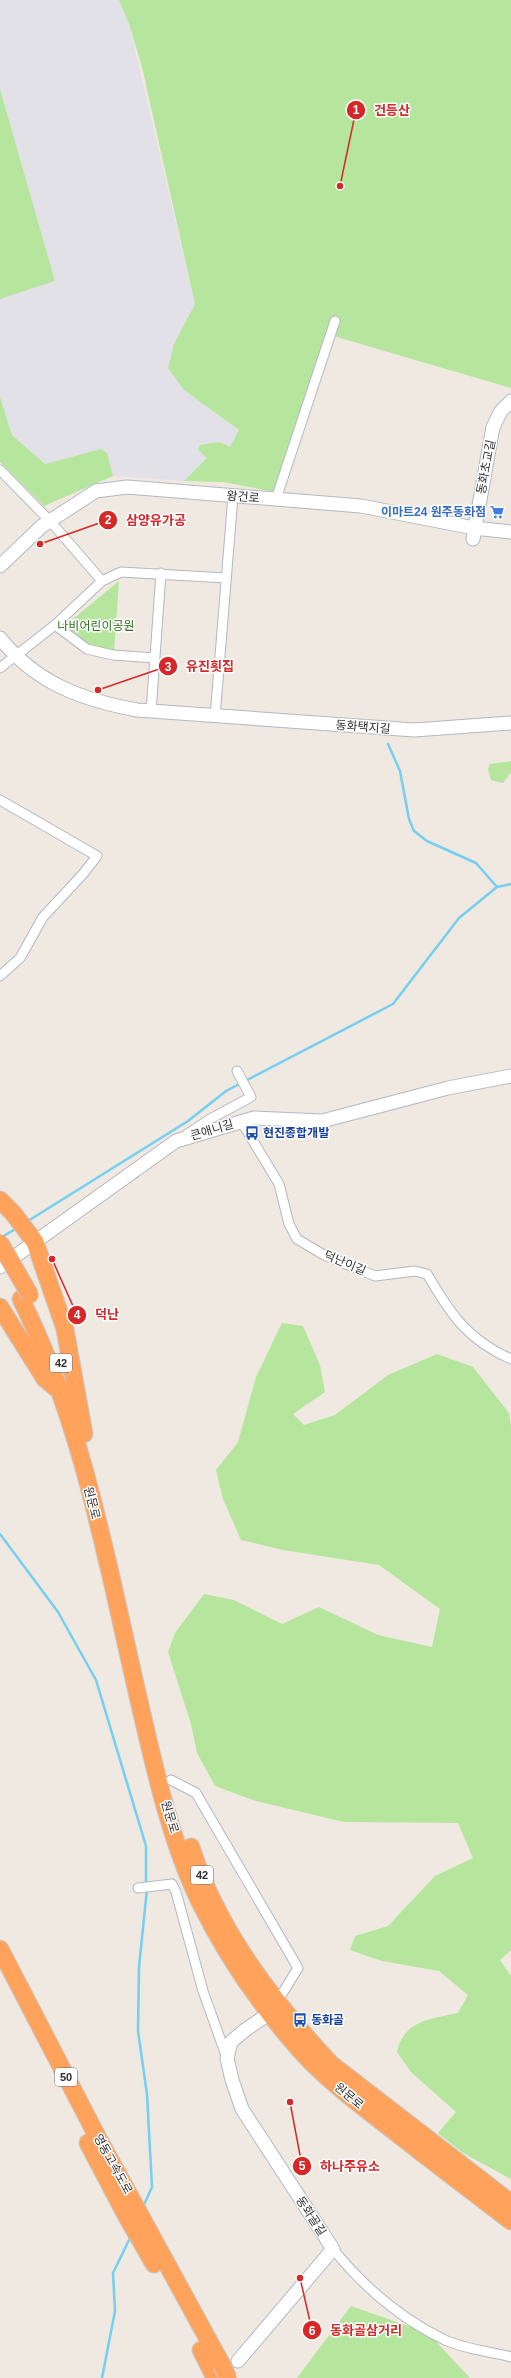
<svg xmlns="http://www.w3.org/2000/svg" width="511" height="2378" font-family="Arial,'Noto Sans KR',sans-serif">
<rect width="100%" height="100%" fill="#efe9e1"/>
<path fill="#e3e1e8" d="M 0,0 L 119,0 L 129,24 L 195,304 L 174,344 L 184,390 L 239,430 L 231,447 L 198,450 L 208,458 L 184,481 L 113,476 L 107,453 L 101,449 L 45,464 L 12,435 L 0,397 L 0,299 L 55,281 L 0,89 Z"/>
<path fill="#b6e59e" d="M 119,0 L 511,0 L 511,388 L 330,335 L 275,492 L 223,482 L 184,481 L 207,458 L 198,450 L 200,445 L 219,442 L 230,447 L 239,430 L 184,390 L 168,368 L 174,344 L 195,304 L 142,67 L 129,24 Z
M 0,89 L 55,281 L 0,299 Z
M 0,397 L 12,435 L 45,464 L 101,449 L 107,453 L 113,476 L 44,506 L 0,462 Z
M 119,581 L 114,652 L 82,642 L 67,630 L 67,624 Z
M 511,761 L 511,772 L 503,783 L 491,780 L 488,769 L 490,764 Z
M 282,1323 L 303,1326 L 320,1365 L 325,1392 L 293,1414 L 304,1425 L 335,1415 L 388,1375 L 437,1354 L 473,1367 L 509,1413 L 511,1426 L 511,1950 L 500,1960 L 511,1976 L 511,2179 L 463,2153 L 438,2133 L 456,2112 L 411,2072 L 397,2052 C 404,2020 431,2019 458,2013 L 468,1995 L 439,1971 L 382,1961 L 350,1950 L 355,1936 L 388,1926 L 435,1876 L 473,1858 L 458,1823 L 344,1822 L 256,1801 L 215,1786 L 197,1753 L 191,1724 L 168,1652 L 175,1633 L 204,1594 L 234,1600 L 282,1624 L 319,1607 L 378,1635 L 432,1647 L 440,1609 L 379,1565 L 283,1550 L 241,1540 L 223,1499 L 216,1470 L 238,1442 L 256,1377 Z
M 351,2306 L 428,2333 L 470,2378 L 297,2378 Z"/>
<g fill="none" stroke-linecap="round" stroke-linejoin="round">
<path stroke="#75cff0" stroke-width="2.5" d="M 388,744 L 400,771 L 409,819 L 414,831 L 427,841 L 476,863 L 497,887
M 28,1221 L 188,1121 L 226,1091 L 393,1004 L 459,918 L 497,887 L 511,884
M 2,1237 L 17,1228
M 0,1534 L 58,1612 L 96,1680 L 146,1846 L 146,1884
M 143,2207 L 152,2187 L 147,2094 L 138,2031 L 139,1967 L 147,1889
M 102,2378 L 115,2311 L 113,2273 L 131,2236"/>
<defs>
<path id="street" d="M 0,470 L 50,521 L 102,581
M 276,499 L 335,321
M 55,625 L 87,649 L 113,655 L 155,658
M 0,668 L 55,625 L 102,581 L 121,572 L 226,578
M 151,712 L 161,573
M 215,717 L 233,496
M 0,800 L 97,856 L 83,874 L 43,917 L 20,958 L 0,976
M 241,1121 L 279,1184 L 289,1224 L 297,1239 L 324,1255 L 375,1276 L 415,1271 L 427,1274 C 450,1313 467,1340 511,1359
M 186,1135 L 210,1119 L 251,1097 L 237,1071
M 171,1780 L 196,1793 L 298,1968 L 277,2002
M 138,1888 L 172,1884 L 176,1892 L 203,1991 L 227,2058
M 333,2249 C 363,2286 400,2318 443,2339 C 459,2348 492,2352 511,2357"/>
<path id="secondary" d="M 473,539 L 493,427 L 501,411 L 511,401
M 0,566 L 42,526 L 96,491 L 127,487 L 361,506 L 474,528 L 511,532
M 0,638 C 36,683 82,700 137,710 L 414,730 L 511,723
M 0,1267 L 176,1141 L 254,1118 L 322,1121 L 448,1088 L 511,1076
M 238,2361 L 333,2249 L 242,2109 L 232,2080 L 227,2058 L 231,2042 L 245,2030 L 270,2013"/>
<path id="highway" d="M 0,1200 L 13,1213 L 35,1242 L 65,1329 L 84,1434
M 21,1299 C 84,1426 108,1568 140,1705 C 155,1770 171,1842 200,1902 C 224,1951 257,2000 293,2042 C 323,2078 362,2106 399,2135 C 436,2164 473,2192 511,2221
M 0,1307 L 45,1379 L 56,1388
M 191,1847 C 217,1929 273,2002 331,2064 L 511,2203
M 0,1949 L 97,2136 L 221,2363
M 88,2143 L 127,2217 L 154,2264
M 201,2350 L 215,2378"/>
</defs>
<use href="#street" stroke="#b4b7c1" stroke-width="11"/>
<use href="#secondary" stroke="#b4b7c1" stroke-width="15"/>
<use href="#highway" stroke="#c9c9c9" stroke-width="19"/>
<use href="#street" stroke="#fff" stroke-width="9"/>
<use href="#secondary" stroke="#fff" stroke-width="13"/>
<use href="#highway" stroke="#ffa35c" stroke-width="17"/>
<defs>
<path id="highway-bridge" d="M 0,1243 L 30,1295
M 221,2363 L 228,2378"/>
</defs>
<use href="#highway-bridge" stroke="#c9c9c9" stroke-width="19" stroke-linecap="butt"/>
<use href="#highway-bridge" stroke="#ffa35c" stroke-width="17"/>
</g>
<defs>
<symbol id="supermarket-bare" viewBox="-9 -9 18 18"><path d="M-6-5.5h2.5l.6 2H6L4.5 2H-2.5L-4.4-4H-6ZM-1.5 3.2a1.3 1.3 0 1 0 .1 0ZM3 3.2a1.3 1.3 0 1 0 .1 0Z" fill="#3f7fe0" stroke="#fff" stroke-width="2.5" paint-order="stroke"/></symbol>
<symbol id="bus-bare" viewBox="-9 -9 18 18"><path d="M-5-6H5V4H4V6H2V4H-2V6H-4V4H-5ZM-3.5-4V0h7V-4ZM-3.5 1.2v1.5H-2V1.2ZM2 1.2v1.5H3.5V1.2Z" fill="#1a4fb4" stroke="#fff" stroke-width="2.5" paint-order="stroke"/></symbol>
</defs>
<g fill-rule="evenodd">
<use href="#supermarket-bare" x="487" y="502" width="20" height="20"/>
<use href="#bus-bare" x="242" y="1123" width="20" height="20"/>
<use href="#bus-bare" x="290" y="2010" width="20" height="20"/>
</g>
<g text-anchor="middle" stroke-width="3" stroke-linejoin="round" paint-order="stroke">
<g fill="#fff" stroke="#6d6d6d" stroke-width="1">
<rect x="50" y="1354" width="22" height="18" rx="3"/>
<rect x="191" y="1866" width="22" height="18" rx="3"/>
<rect x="55" y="2068" width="22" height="18" rx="3"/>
</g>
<g font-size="11" font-weight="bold" fill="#2e2e2e">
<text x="61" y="1367">42</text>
<text x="202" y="1879">42</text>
<text x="66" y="2081">50</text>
</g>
<g font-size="12" fill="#2e2e2e" stroke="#fff">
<text transform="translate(486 467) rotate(-79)" y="4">동화초교길</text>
<text transform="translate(243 497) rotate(4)" y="4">왕건로</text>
<text transform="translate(363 727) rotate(4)" y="4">동화택지길</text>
<text transform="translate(212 1130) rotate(-17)" y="4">큰애니길</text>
<text transform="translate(345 1263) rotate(23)" y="4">덕난이길</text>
<text transform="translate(92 1503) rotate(76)" y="4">원문로</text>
<text transform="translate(170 1817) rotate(73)" y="4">원문로</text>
<text transform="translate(349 2096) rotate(40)" y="4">원문로</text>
<text transform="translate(113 2164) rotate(61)" y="4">영동고속도로</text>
<text transform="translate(311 2216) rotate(57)" y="4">동화골길</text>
</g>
<g font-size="12" font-weight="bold" fill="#366cbe" stroke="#fff" text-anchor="end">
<text x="486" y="516">이마트24 원주동화점</text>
</g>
<g font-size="12" fill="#2c6e1b" stroke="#fff">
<text x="96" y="630">나비어린이공원</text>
</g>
<g font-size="12" font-weight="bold" fill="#164399" stroke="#fff" text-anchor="start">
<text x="263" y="1137">현진종합개발</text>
<text x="311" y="2024">동화골</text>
</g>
</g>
<path fill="none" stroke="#d62828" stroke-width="1.5" d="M340 186L356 110M40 544L108 520M98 690L168 666M52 1259L77 1315M290 2102L302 2166M300 2278L312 2330"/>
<g fill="#d62828" stroke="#fff" stroke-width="1.5">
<circle cx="340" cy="186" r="4"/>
<circle cx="40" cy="544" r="4"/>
<circle cx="98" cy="690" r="4"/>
<circle cx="52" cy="1259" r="4"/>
<circle cx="290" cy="2102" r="4"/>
<circle cx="300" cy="2278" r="4"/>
<circle cx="356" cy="110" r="10"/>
<circle cx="108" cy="520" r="10"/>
<circle cx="168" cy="666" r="10"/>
<circle cx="77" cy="1315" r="10"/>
<circle cx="302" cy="2166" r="10"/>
<circle cx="312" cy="2330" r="10"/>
</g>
<g font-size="12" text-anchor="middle" font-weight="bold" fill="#fff">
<text x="356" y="114">1</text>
<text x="108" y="524">2</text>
<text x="168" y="671">3</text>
<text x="77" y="1319">4</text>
<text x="302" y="2170">5</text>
<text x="312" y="2335">6</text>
</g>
<g font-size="13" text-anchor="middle" font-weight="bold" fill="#d62828" stroke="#fff" stroke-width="3" stroke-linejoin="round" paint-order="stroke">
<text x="392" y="115">건등산</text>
<text x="156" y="525">삼양유가공</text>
<text x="210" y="671">유진횟집</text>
<text x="107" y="1319">덕난</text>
<text x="350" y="2171">하나주유소</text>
<text x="366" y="2335">동화골삼거리</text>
</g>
</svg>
